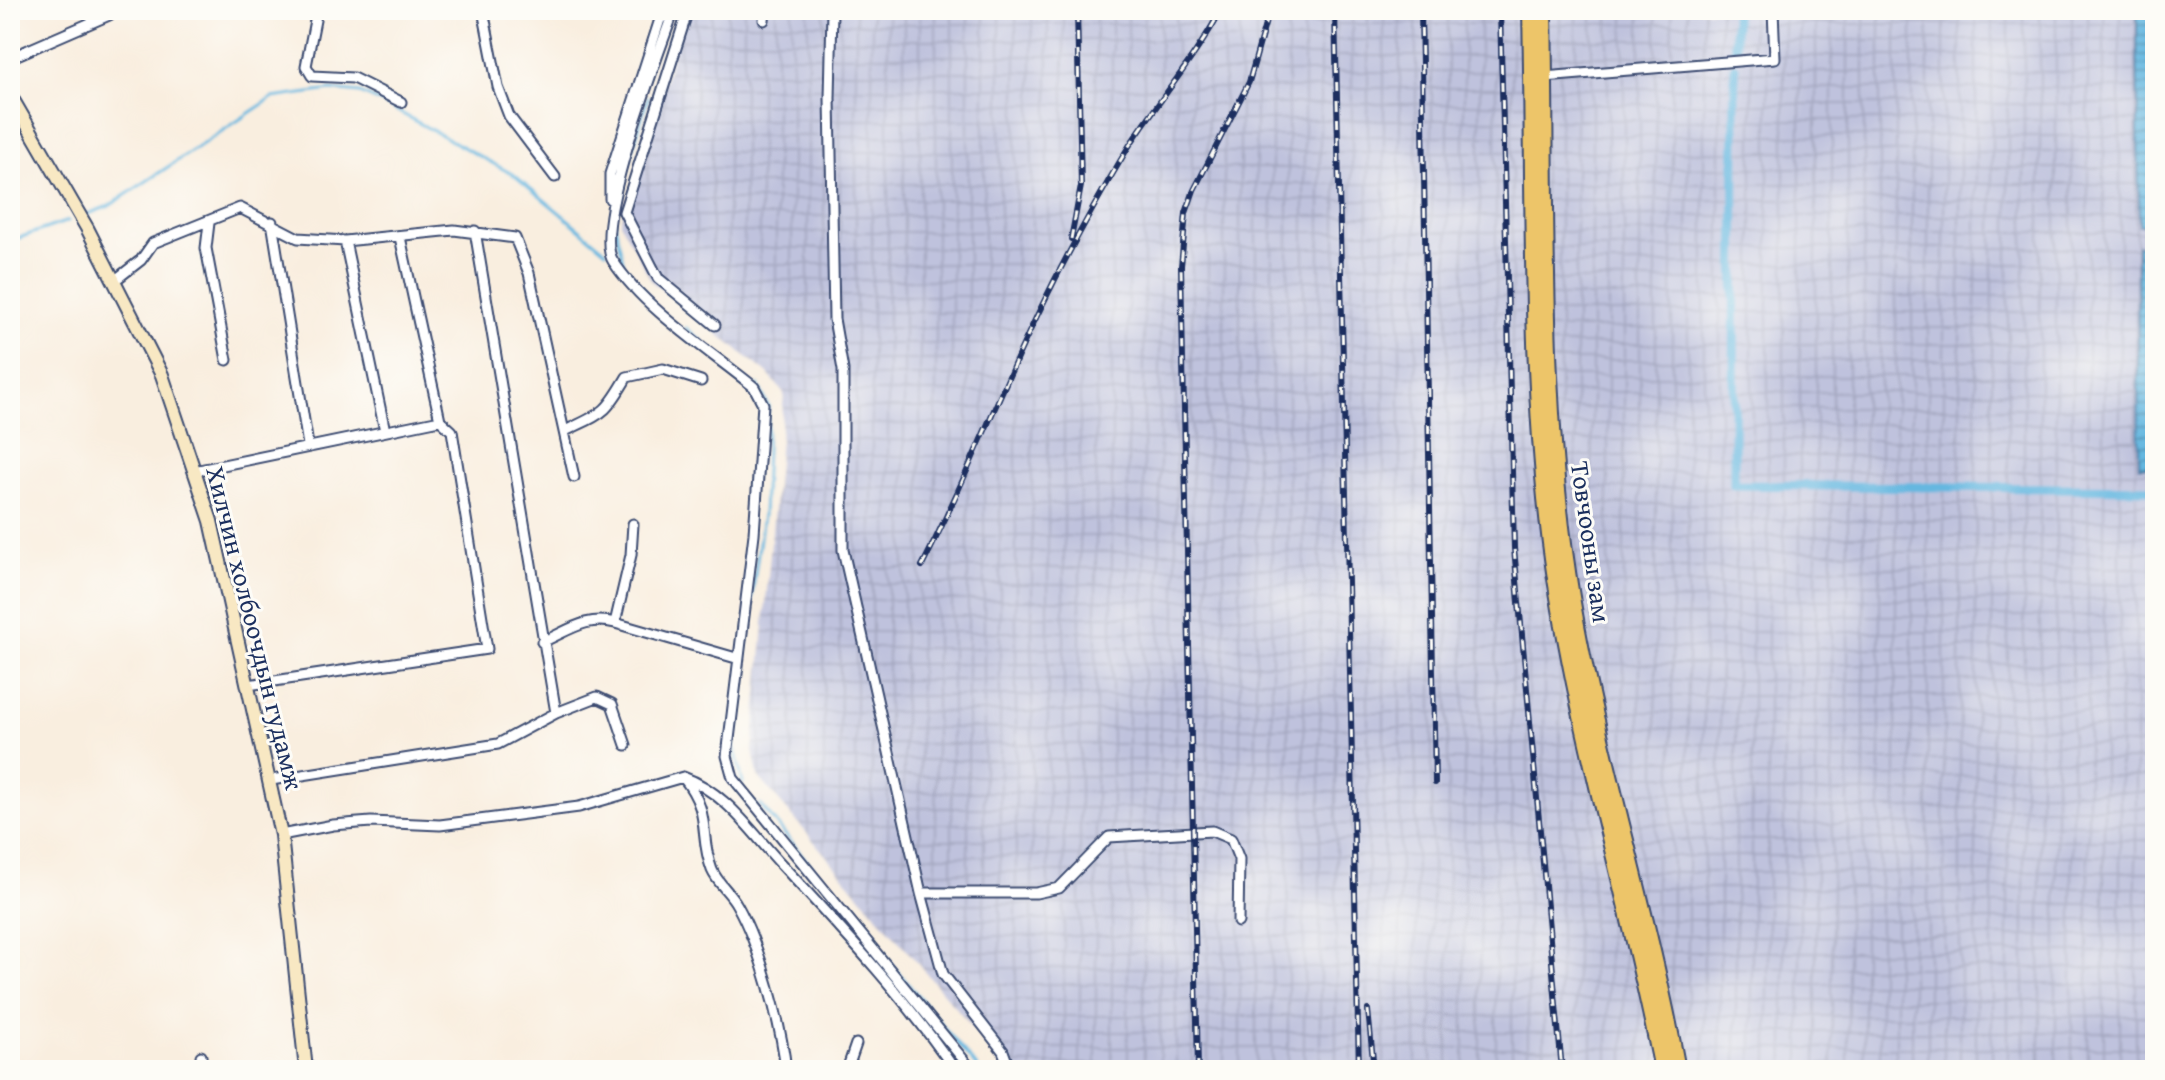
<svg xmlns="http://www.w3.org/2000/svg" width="2165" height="1080" font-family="'Gentium Book Plus',serif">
<defs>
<pattern id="industrial-grid" width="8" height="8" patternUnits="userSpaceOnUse" patternTransform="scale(2)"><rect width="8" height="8" fill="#bfc2dd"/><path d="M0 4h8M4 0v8" fill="none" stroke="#a4a7c0"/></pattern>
<pattern id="water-rules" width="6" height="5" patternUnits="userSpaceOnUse" patternTransform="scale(2)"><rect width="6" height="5" fill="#65b7e0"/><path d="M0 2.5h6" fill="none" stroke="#5295b9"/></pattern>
</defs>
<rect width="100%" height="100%" fill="#fdfcf7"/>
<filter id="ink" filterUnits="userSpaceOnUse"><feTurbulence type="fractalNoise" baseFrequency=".0125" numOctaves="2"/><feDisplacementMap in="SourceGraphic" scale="16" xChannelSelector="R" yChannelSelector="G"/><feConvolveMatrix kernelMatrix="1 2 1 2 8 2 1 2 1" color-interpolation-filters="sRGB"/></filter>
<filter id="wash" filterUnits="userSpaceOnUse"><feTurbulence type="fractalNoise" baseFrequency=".006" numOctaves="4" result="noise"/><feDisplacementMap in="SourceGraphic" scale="32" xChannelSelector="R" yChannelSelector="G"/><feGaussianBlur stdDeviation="1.8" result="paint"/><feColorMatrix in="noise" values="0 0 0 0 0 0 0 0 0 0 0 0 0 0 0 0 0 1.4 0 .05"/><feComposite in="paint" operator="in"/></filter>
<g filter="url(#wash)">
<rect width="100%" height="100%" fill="#f9eedf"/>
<path fill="url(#industrial-grid)" d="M 687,10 L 2155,10 L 2155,1070 L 1002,1070 L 997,1056 L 758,776 L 753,751 L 784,393 L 767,373 L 652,282 L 620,222 Z"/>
<path fill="url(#water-rules)" stroke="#40739f" stroke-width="2" d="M 2137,10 L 2155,10 L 2155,225 L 2139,225 Z
M 2137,245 L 2155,245 L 2155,467 L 2139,467 Z"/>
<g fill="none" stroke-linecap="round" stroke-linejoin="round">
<path stroke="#65b7e0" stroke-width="3" d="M 620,193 L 648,97
M 85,215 L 109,206 L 272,98 L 331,90 L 360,93 L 386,105 L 514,175 L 606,251
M 614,220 L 624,266
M 10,241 L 68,221
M 618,261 L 641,289
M 686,328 L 702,341
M 737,709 L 763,515 L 768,406 L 758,385
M 733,740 L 743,783
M 760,804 L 979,1070"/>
<path stroke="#65b7e0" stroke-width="9" d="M 1735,53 L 1735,10
M 1735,67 L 1734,485 L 2155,489"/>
</g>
</g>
<g filter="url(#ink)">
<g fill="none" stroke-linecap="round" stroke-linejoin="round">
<defs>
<path id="street" d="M 317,10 L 306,66 L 312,76 L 353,78 L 401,102
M 483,10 L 498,87 L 509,116 L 555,177
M 674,10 C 659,53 591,227 613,261 C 644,309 710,351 754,387 L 763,404 L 754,534 L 727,756 L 733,778 L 972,1070
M 688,10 L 624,212 L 658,278 L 715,325
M 832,10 L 830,98 L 834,319 L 843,370 L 843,550 L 921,893 L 943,974 L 1003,1051 L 1010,1070
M 764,20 L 765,10
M 10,58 L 109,15
M 1544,77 L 1775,58 L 1773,10
M 610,199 L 610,174 L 663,10
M 272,222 L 308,445
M 209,223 L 206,248 L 227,360
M 475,231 L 556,713
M 345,241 L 385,431
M 114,281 L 141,260 L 153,243 L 240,208 L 298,238 L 345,241 L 454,230 L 515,238 L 529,273 L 574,477
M 565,431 C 604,412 605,415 627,377 L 663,369 L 701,381
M 194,471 L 440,420
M 615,623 L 736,658
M 542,642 C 568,631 587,615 615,623 L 631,555 L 633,524
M 248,685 L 487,649 L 452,431 L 440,420 L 400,237
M 683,777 C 726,792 752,833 782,865 C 843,931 904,996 955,1070
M 271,780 L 498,744 L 556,713 L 597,697 L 612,704 L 626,745
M 281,835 L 333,825 L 371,822 L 440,825 L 579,807 L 683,777 C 713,815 698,833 712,870 C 718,884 730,892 737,905 C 760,946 781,1023 786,1070
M 921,893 L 1036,893 L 1059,888 L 1109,837 L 1212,831 L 1231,839 L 1239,859 L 1238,922
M 201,1056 L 202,1070
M 847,1070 L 856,1044"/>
<path id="secondary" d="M 10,95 L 87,228 L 162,375 L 211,521 L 281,835 L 306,1070"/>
<path id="highway" d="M 1531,10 C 1535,187 1529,367 1551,543 C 1574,721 1629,894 1663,1070
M 1543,10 C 1547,201 1539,409 1571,597 C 1598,756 1648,911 1677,1070"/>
</defs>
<use href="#street" stroke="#3c4c71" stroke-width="13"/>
<use href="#secondary" stroke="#3c4c71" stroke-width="16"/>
<use href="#highway" stroke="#3c4c71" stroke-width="20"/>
<use href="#street" stroke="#fff" stroke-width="9"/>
<use href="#secondary" stroke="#f8e8c3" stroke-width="12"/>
<use href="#highway" stroke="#edc569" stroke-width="16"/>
<defs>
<path id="rail" d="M 1335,10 L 1359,1070
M 1421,10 L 1435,783
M 1500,10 L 1514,548 L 1562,1070
M 1071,239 L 1081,186 L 1077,10
M 922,566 C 953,506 978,445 1006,383 C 1040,305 1082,225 1126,151 C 1156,103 1194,61 1221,10
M 1368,1010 L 1374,1070
M 1198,1070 L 1181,266 L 1186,213 L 1194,190 L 1249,82 L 1269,10"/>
</defs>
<use href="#rail" stroke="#1b2f5e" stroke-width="6"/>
<use href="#rail" stroke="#fdfcf7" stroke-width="3" stroke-dasharray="9" stroke-linecap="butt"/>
</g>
</g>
<g text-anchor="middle" stroke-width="6" stroke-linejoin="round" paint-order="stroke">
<g font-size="26" fill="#1b2f5e" stroke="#fdfcf7">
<text transform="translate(1591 542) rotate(82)" y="9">Товчооны зам</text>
<text transform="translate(255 628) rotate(76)" y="9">Хилчин холбоочдын гудамж</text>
</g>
</g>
<rect width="2165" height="1080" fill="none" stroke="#fdfcf7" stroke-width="40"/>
</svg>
